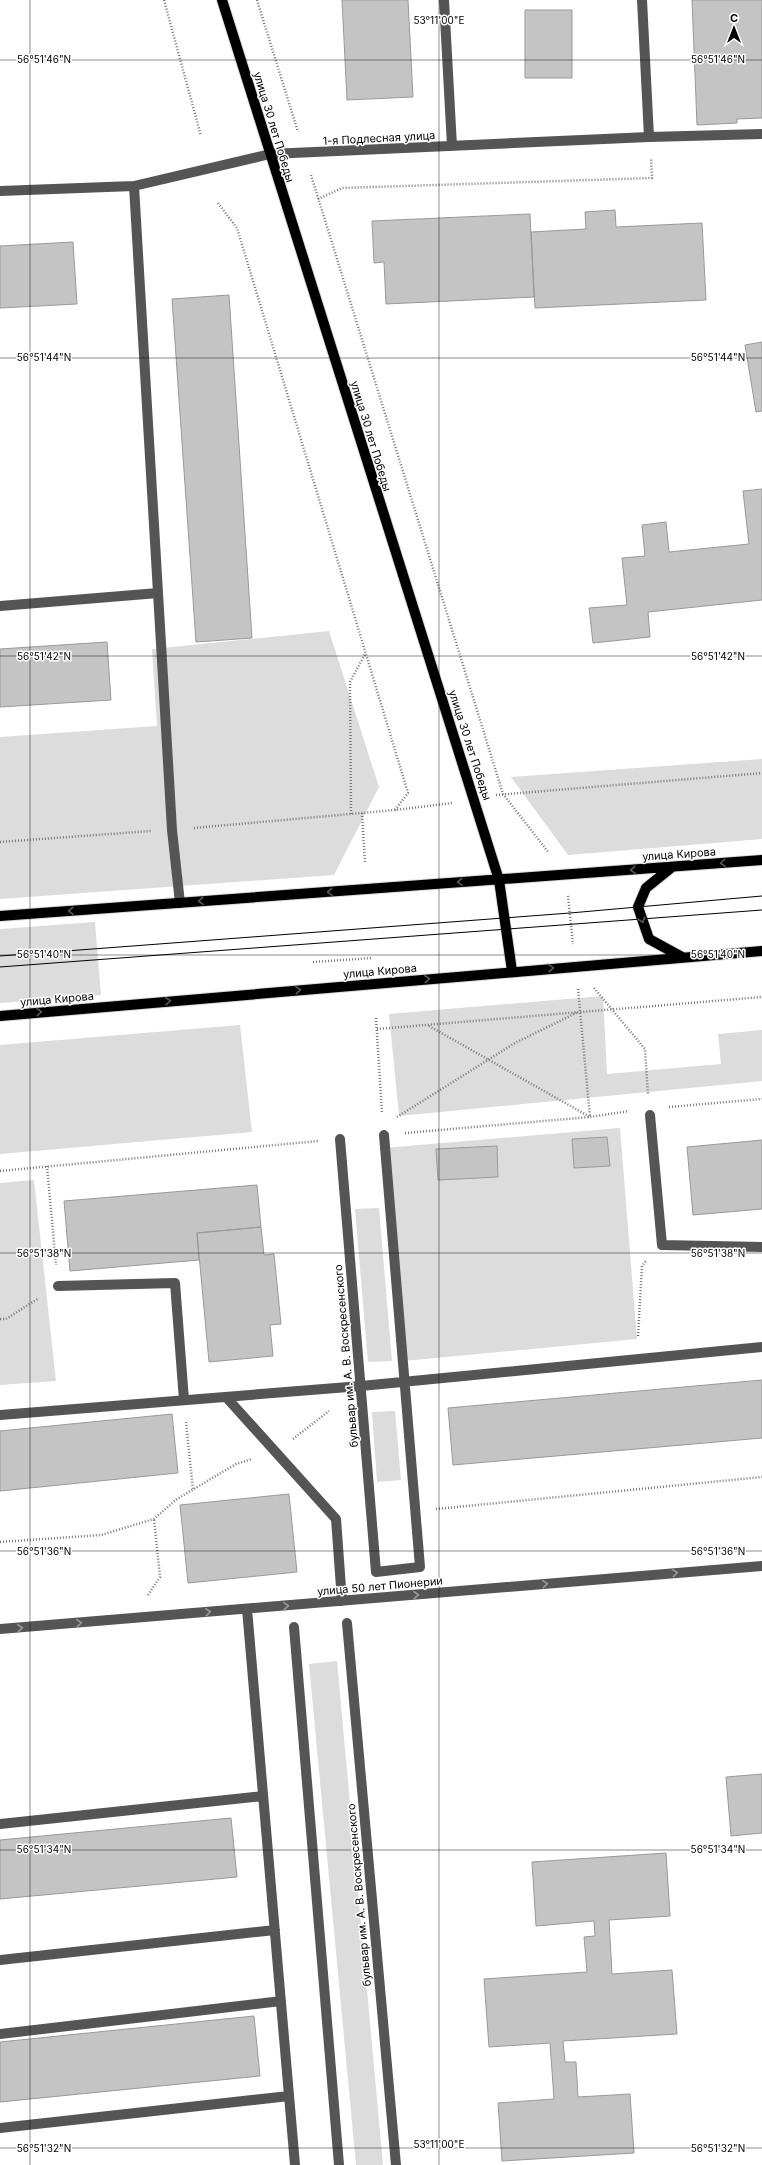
<svg xmlns="http://www.w3.org/2000/svg" width="762" height="2165" font-family="Inter,sans-serif">
<rect width="100%" height="100%" fill="#fff"/>
<path fill="#dcdcdc" d="M 329,631 L 379,787 L 334,875 L 0,899 L 0,737 L 157,726 L 152,649 Z
M 762,759 L 762,839 L 568,855 L 511,777 Z
M 95,922 L 101,995 L 0,1003 L 0,929 Z
M 603,996 L 607,1074 L 721,1064 L 718,1034 L 762,1030 L 762,1081 L 399,1116 L 389,1014 Z
M 240,1025 L 252,1132 L 0,1154 L 0,1045 Z
M 620,1128 L 637,1339 L 403,1361 L 384,1148 Z
M 34,1180 L 56,1381 L 0,1385 L 0,1183 Z
M 379,1208 L 392,1361 L 368,1362 L 355,1209 Z
M 395,1411 L 401,1480 L 377,1482 L 372,1412 Z
M 337,1661 L 383,2165 L 356,2165 L 309,1664 Z"/>
<path fill="#c4c4c4" stroke="#999" d="M 342,0 L 408,0 L 413,97 L 347,100 Z
M 692,0 L 762,0 L 762,118 L 737,119 L 737,123 L 697,125 Z
M 525,10 L 572,10 L 572,78 L 525,78 Z
M 615,210 L 616,227 L 702,223 L 706,300 L 535,308 L 531,232 L 586,229 L 585,212 Z
M 530,214 L 534,297 L 386,304 L 384,262 L 374,263 L 372,221 Z
M 73,242 L 77,304 L 0,308 L 0,246 Z
M 229,295 L 252,638 L 196,642 L 172,299 Z
M 762,342 L 762,411 L 756,412 L 745,345 Z
M 762,489 L 762,600 L 648,612 L 650,637 L 593,643 L 589,608 L 627,605 L 622,558 L 645,556 L 642,525 L 666,522 L 669,552 L 749,544 L 743,491 Z
M 107,642 L 111,700 L 0,707 L 0,649 Z
M 607,1137 L 610,1166 L 574,1168 L 572,1139 Z
M 762,1140 L 762,1209 L 693,1215 L 687,1147 Z
M 497,1146 L 498,1177 L 438,1180 L 436,1149 Z
M 257,1185 L 261,1227 L 197,1233 L 199,1260 L 70,1271 L 64,1201 Z
M 261,1227 L 264,1255 L 274,1254 L 281,1324 L 270,1325 L 273,1356 L 209,1362 L 197,1233 Z
M 762,1380 L 762,1438 L 453,1465 L 448,1408 Z
M 172,1414 L 178,1473 L 0,1491 L 0,1431 Z
M 289,1494 L 297,1572 L 188,1583 L 180,1505 Z
M 762,1774 L 762,1833 L 731,1836 L 726,1777 Z
M 231,1818 L 237,1877 L 0,1899 L 0,1840 Z
M 666,1853 L 670,1916 L 609,1920 L 612,1974 L 672,1970 L 677,2034 L 563,2041 L 565,2062 L 576,2062 L 578,2097 L 630,2094 L 634,2153 L 502,2161 L 498,2103 L 554,2099 L 550,2043 L 489,2047 L 484,1979 L 587,1972 L 584,1937 L 595,1936 L 594,1921 L 536,1926 L 532,1862 Z
M 254,2016 L 260,2076 L 0,2102 L 0,2042 Z"/>
<g fill="none" stroke-linecap="round" stroke-linejoin="round">
<defs>
<path id="major" d="M 222,0 L 499,880 L 512,971
M 672,867 L 646,888 L 638,907 L 649,939 L 682,957
M 0,916 L 762,860
M 0,1016 L 762,951"/>
</defs>
<use href="#major" stroke="#dbdbdb" stroke-width="12"/>
<path stroke="#777" stroke-width="2.5" stroke-dasharray="1 2" stroke-linecap="butt" d="M 164,0 L 201,136
M 257,0 L 298,132
M 311,175 L 503,794 L 549,853
M 318,199 L 342,188 L 652,178 L 651,158
M 218,203 L 237,228 L 408,793 L 395,810
M 496,795 L 762,773
M 362,813 L 365,863
M 351,814 L 350,682 L 365,654
M 194,828 L 395,810 L 452,803
M 0,842 L 151,831
M 568,896 L 573,944
M 313,962 L 372,958
M 594,988 L 645,1049 L 648,1095
M 578,989 L 590,1117
M 376,1018 L 382,1113
M 429,1026 L 590,1117
M 377,1029 L 762,997
M 669,1107 L 762,1099
M 397,1117 L 515,1043 L 578,1012
M 405,1133 L 590,1117 L 629,1111
M 47,1166 L 56,1265
M 0,1171 L 318,1141
M 0,1319 L 6,1319 L 39,1298
M 638,1336 L 642,1266 L 646,1261
M 186,1422 L 193,1490
M 293,1439 L 329,1411
M 436,1509 L 762,1477
M 0,1542 L 101,1535 L 154,1519 L 177,1499 L 236,1464 L 252,1459
M 148,1595 L 160,1577 L 154,1519"/>
<path stroke="#555" stroke-width="10" d="M 444,0 L 452,146
M 642,0 L 649,137
M 134,186 L 172,830 L 180,903
M 0,191 L 134,186 L 270,154 L 649,137 L 762,134
M 0,606 L 158,593
M 650,1115 L 662,1245 L 762,1247
M 340,1139 L 376,1572 L 420,1567 L 384,1135
M 58,1286 L 175,1283 L 184,1400
M 226,1397 L 336,1519 L 342,1601
M 0,1415 L 361,1386 L 762,1347
M 247,1609 L 295,2165
M 347,1623 L 396,2165
M 294,1627 L 339,2165
M 0,1629 L 762,1566
M 0,1824 L 263,1796
M 0,1960 L 275,1930
M 0,2034 L 281,2001
M 0,2128 L 289,2096"/>
<use href="#major" stroke="#000" stroke-width="10"/>
<path stroke="#000" stroke-width="1" d="M 0,956 L 570,913 L 762,896
M 0,967 L 762,910"/>
</g>
<defs><path id="oneway-chevron" d="M-2-3.5L2.5 0L-2 3.5" fill="none" stroke-width="1.6" stroke-linecap="round" stroke-linejoin="round"/></defs>
<g stroke="#595959">
<use href="#oneway-chevron" transform="translate(723 863) rotate(175)"/>
<use href="#oneway-chevron" transform="translate(633 870) rotate(176)"/>
<use href="#oneway-chevron" transform="translate(460 882) rotate(176)"/>
<use href="#oneway-chevron" transform="translate(330 892) rotate(176)"/>
<use href="#oneway-chevron" transform="translate(201 901) rotate(176)"/>
<use href="#oneway-chevron" transform="translate(71 911) rotate(176)"/>
<use href="#oneway-chevron" transform="translate(642 920) rotate(73)"/>
<use href="#oneway-chevron" transform="translate(551 968) rotate(-4)"/>
<use href="#oneway-chevron" transform="translate(427 979) rotate(-5)"/>
<use href="#oneway-chevron" transform="translate(298 990) rotate(-5)"/>
<use href="#oneway-chevron" transform="translate(168 1001) rotate(-5)"/>
<use href="#oneway-chevron" transform="translate(39 1012) rotate(-5)"/>
</g>
<g stroke="#999">
<use href="#oneway-chevron" transform="translate(675 1573) rotate(-5)"/>
<use href="#oneway-chevron" transform="translate(545 1584) rotate(-5)"/>
<use href="#oneway-chevron" transform="translate(416 1595) rotate(-5)"/>
<use href="#oneway-chevron" transform="translate(286 1606) rotate(-5)"/>
<use href="#oneway-chevron" transform="translate(208 1612) rotate(-5)"/>
<use href="#oneway-chevron" transform="translate(79 1623) rotate(-5)"/>
<use href="#oneway-chevron" transform="translate(20 1628) rotate(-5)"/>
</g>
<path fill="none" stroke="#000" stroke-width="1" stroke-opacity="0.45" d="M 30,0 L 30,2165M 439,0 L 439,2165M 0,60 L 762,60M 0,358 L 762,358M 0,656 L 762,656M 0,955 L 762,955M 0,1253 L 762,1253M 0,1551 L 762,1551M 0,1850 L 762,1850M 0,2148 L 762,2148"/>
<g text-anchor="middle" stroke-width="3" stroke-linejoin="round" paint-order="stroke">
<g font-size="11" fill="#000" stroke="#fff">
<text transform="translate(274 127) rotate(73)" y="4">улица 30 лет Победы</text>
<text transform="translate(379 138) rotate(-3)" y="4">1-я Подлесная улица</text>
<text transform="translate(371 436) rotate(73)" y="4">улица 30 лет Победы</text>
<text transform="translate(470 745) rotate(72)" y="4">улица 30 лет Победы</text>
<text transform="translate(679 854) rotate(-4)" y="4">улица Кирова</text>
<text transform="translate(380 971) rotate(-5)" y="4">улица Кирова</text>
<text transform="translate(57 999) rotate(-5)" y="4">улица Кирова</text>
<text transform="translate(346 1356) rotate(-95)" y="4">бульвар им. А. В. Воскресенского</text>
<text transform="translate(380 1586) rotate(-5)" y="4">улица 50 лет Пионерии</text>
<text transform="translate(359 1895) rotate(-95)" y="4">бульвар им. А. В. Воскресенского</text>
</g>
</g>
<g font-size="10" text-anchor="middle" fill="#000" stroke="#fff" stroke-width="3" stroke-linejoin="round" paint-order="stroke">
<text x="439" y="24">53°11'00"E</text>
<text x="44" y="63">56°51'46"N</text>
<text x="718" y="63">56°51'46"N</text>
<text x="44" y="361">56°51'44"N</text>
<text x="718" y="361">56°51'44"N</text>
<text x="44" y="660">56°51'42"N</text>
<text x="718" y="660">56°51'42"N</text>
<text x="44" y="958">56°51'40"N</text>
<text x="718" y="958">56°51'40"N</text>
<text x="44" y="1257">56°51'38"N</text>
<text x="718" y="1257">56°51'38"N</text>
<text x="44" y="1555">56°51'36"N</text>
<text x="718" y="1555">56°51'36"N</text>
<text x="44" y="1853">56°51'34"N</text>
<text x="718" y="1853">56°51'34"N</text>
<text x="439" y="2148">53°11'00"E</text>
<text x="44" y="2152">56°51'32"N</text>
<text x="718" y="2152">56°51'32"N</text>
</g>
<g transform="translate(734 28)" stroke="#ffffff" stroke-width="3" paint-order="stroke">
<path d="M0-3L7 15L0 10L-7 15Z" fill="#000000"/>
<text y="-6" font-size="11" font-weight="bold" text-anchor="middle" fill="#000000">С</text>
</g>
</svg>
